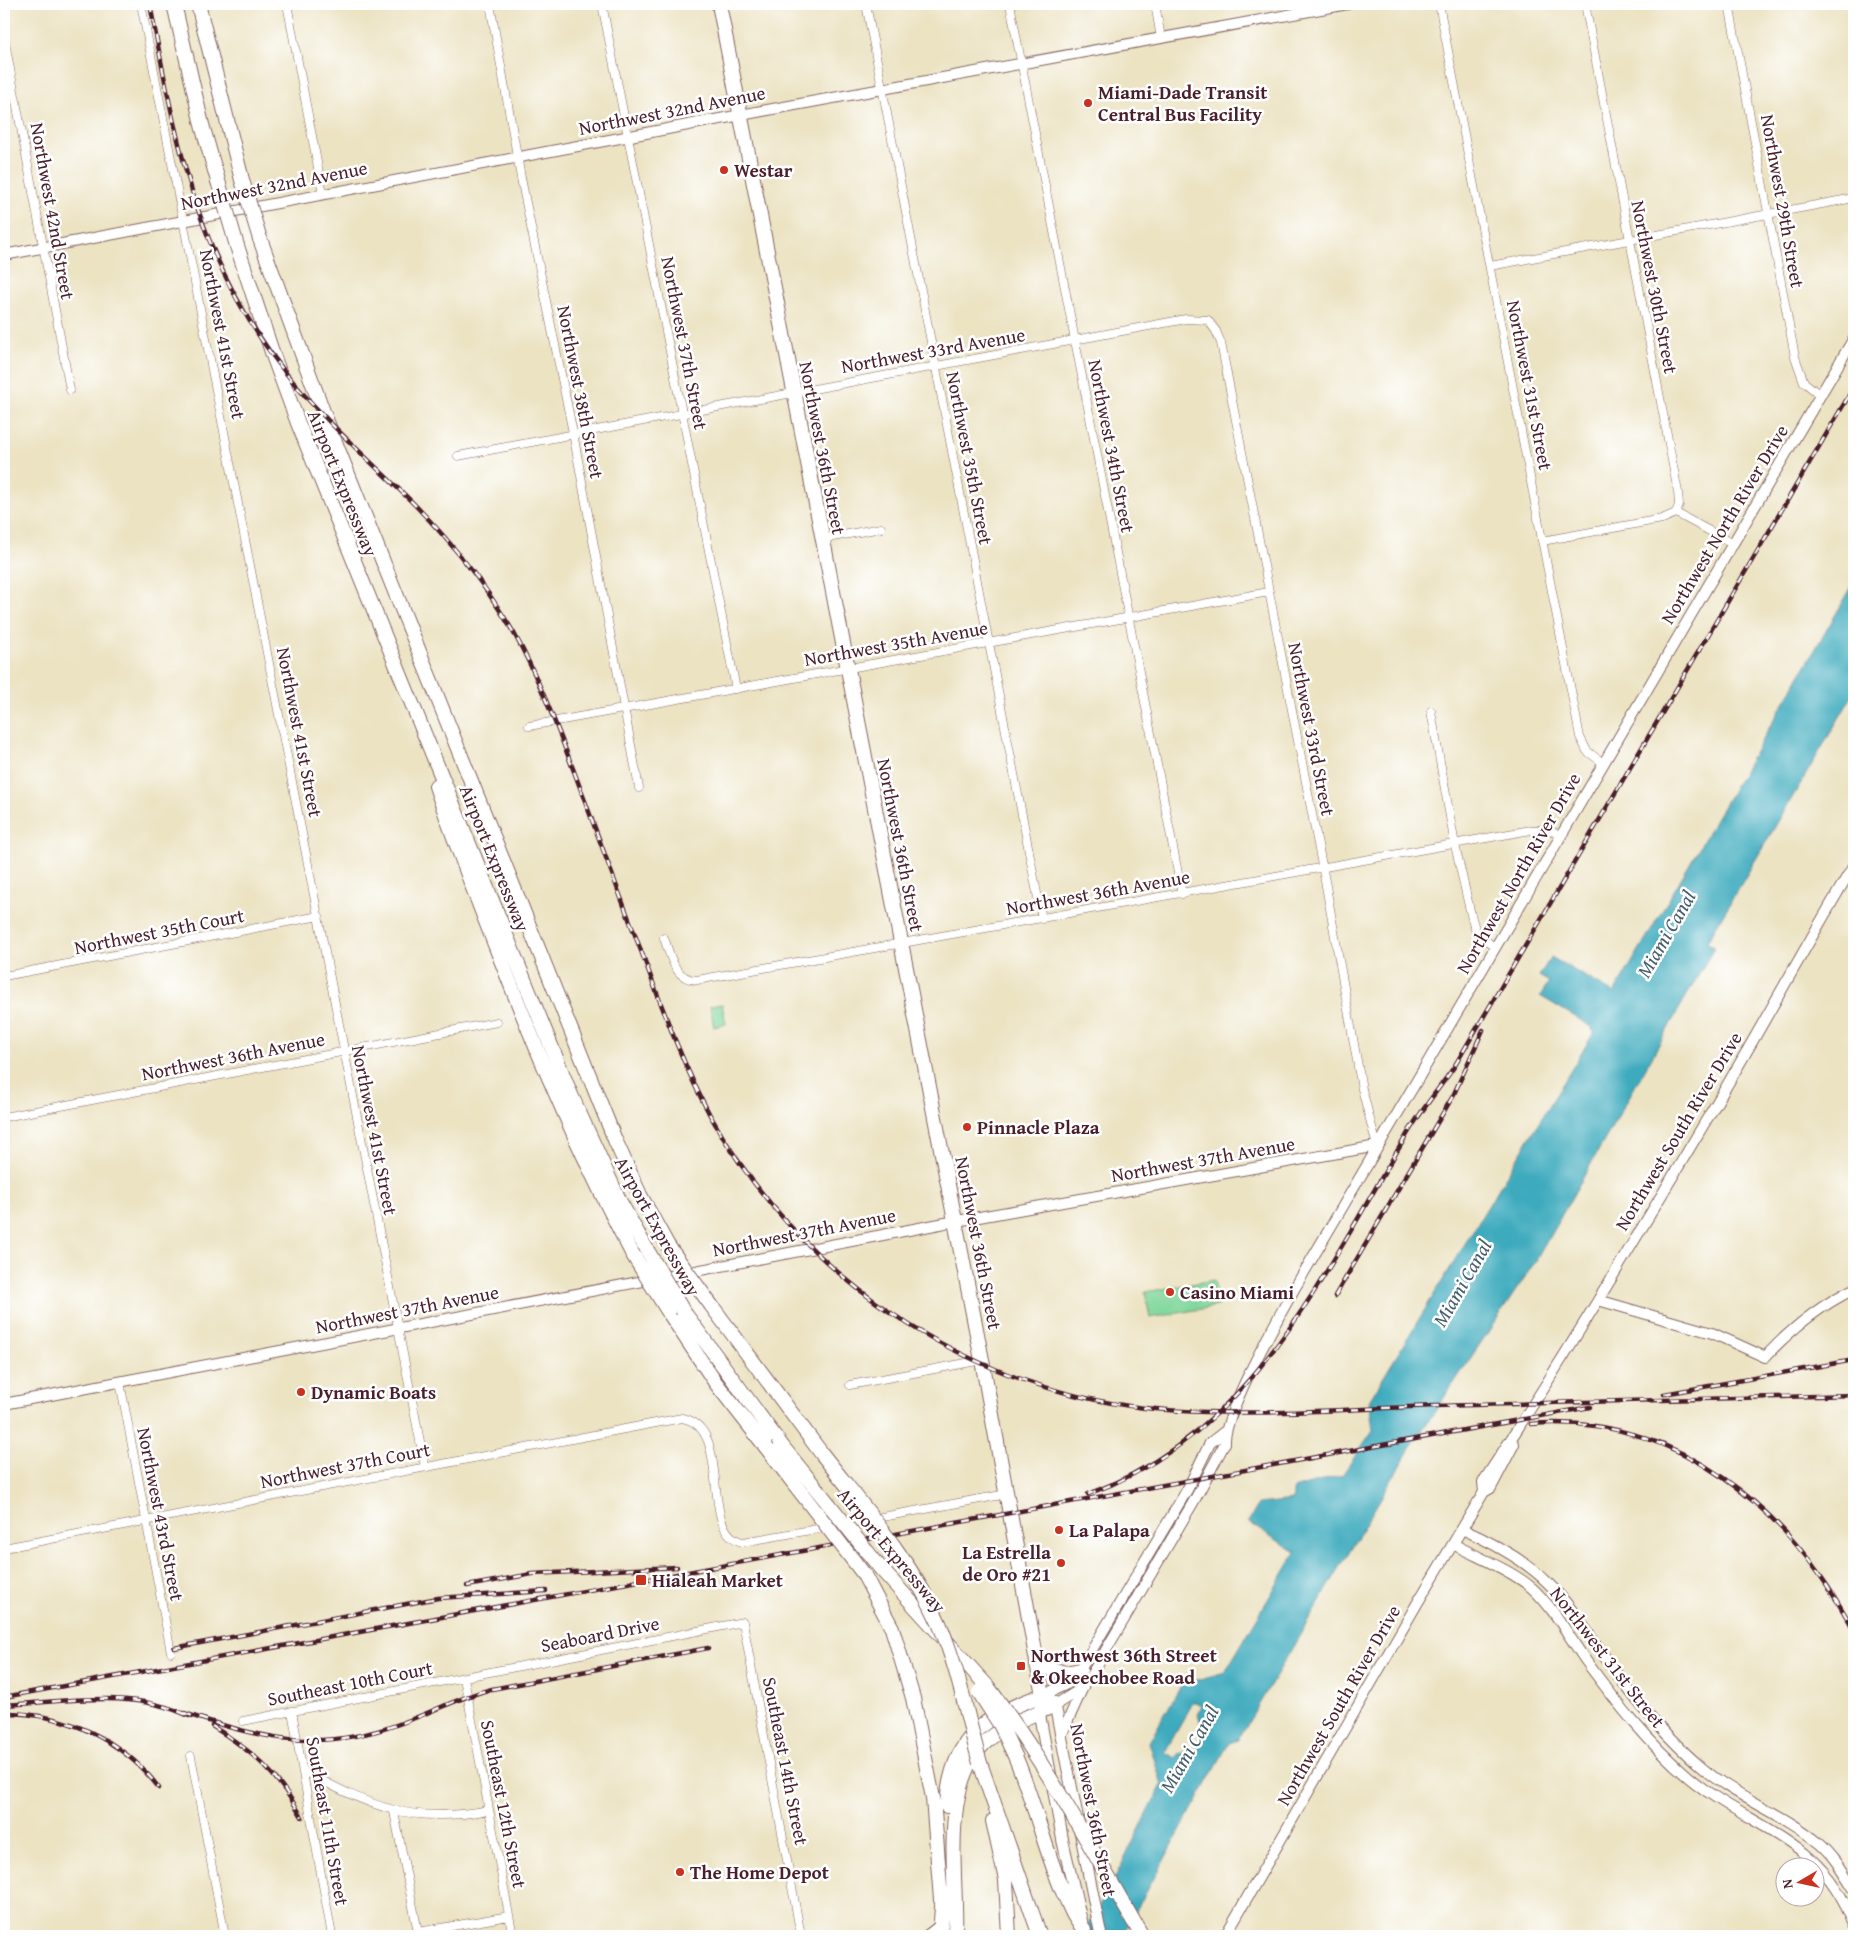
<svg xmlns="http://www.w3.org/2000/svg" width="1858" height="1940" font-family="'Gentium Book Plus',serif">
<rect width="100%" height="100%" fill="#fff"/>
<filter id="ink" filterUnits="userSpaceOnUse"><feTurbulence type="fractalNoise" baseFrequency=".02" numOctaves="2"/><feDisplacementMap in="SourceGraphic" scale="10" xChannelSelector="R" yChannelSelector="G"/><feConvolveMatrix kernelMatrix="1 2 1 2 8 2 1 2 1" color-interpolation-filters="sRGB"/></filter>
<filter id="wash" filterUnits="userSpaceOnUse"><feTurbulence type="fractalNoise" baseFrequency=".0096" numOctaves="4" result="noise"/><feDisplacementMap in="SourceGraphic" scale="20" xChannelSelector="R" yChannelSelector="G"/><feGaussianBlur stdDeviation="1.12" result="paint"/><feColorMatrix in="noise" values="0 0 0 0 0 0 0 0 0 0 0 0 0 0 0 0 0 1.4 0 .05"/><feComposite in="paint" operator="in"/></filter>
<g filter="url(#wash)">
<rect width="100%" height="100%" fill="#ece3c3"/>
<path fill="#81d79b" stroke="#667b63" d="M 722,1004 L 726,1024 L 714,1027 L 710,1006 Z
M 1214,1280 L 1218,1306 L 1150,1318 L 1145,1292 Z"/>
<path fill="#3daabd" stroke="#446474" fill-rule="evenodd" d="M 1854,583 L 1854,693 L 1707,942 L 1714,948 L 1535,1262 L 1411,1447 L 1238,1740 L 1229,1743 L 1122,1936 L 1081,1936 L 1110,1887 L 1162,1785 L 1149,1742 L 1182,1684 L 1225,1672 L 1296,1552 L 1248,1522 L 1259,1504 L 1293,1500 L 1293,1489 L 1342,1475 L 1373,1430 L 1369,1401 L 1593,1034 L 1592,1027 L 1540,996 L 1549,982 L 1539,976 L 1551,957 L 1614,993 ZM 1194,1701 L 1202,1705 L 1198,1714 L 1204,1734 L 1198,1748 L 1178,1754 L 1175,1758 L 1165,1752 Z"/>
</g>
<g filter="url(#ink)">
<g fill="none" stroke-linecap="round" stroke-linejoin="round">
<defs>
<path id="street" d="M 141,4 L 425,1467
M 287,4 L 323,194
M 490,4 L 521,178 L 573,433 L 639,788
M 602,4 L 736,689
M 866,4 L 1042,919
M 1010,4 L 1182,894
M 1155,4 L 1161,38
M 1439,4 L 1580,737 L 1587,751 L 1603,763
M 1585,4 L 1678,492 L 1679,505 L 1676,513
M 1729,4 L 1795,357 L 1804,382 L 1820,395
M 4,37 L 70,390
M 1490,266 L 1854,198
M 458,456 L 1186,319 L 1208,320 L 1216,331 L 1221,343 L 1326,886 L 1362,1089 L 1377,1146
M 1676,513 L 1732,543
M 822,539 L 881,528
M 1542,541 L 1662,519 L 1676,513
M 1431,711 L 1455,845 L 1471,915 L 1476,932 L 1495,948
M 529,726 L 1269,592
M 664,938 C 671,956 674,980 697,980 L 1531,830 L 1548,829 L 1561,836
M 4,976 L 319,916
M 4,1117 L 497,1022
M 120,1382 L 171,1652
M 850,1385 L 982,1360
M 844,1524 L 1007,1494
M 4,1548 L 682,1418 C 735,1427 697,1533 743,1542 L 828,1527
M 464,1678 L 513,1936
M 292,1711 L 332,1936
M 243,1721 L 743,1622 L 801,1936
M 191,1756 L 225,1936
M 303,1770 C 370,1807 412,1825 489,1810
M 394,1812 L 418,1932
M 396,1936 L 509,1916"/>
<path id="secondary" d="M 4,255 L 762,111 L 1348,4
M 1598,1300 L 1712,1333 L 1765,1357 C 1790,1330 1821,1305 1854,1289
M 4,1404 L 940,1224 L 1377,1146
M 1484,1492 L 1483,1482 C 1568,1353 1647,1220 1726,1087 C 1769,1014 1810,938 1854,865
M 1462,1529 C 1491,1542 1525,1560 1548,1583 C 1573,1607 1591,1639 1612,1667 C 1638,1704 1668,1739 1702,1768 C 1738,1798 1784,1814 1820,1844 C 1834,1856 1844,1873 1854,1889
M 1453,1544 C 1477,1557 1511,1570 1532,1588 C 1554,1608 1569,1637 1586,1661 C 1617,1703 1648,1743 1688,1777 C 1753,1831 1820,1835 1854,1924
M 1043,1695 L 1067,1684 L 1080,1670 L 1187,1490 L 1210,1443 L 1224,1432
M 1055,1705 L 1076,1692 L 1090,1677 L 1194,1501 L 1225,1443 C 1223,1415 1277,1320 1293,1291 L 1854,338
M 1061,1736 L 1083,1687
M 1225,1936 L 1418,1602 L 1484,1492 L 1491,1488 L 1514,1444"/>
<path id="primary" d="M 1041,1704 L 1039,1712 L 1063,1842 L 1085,1936
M 1055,1705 L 1101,1936
M 927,1936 L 940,1926"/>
<path id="highway" d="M 174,4 L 202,125 L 218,181
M 198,4 L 242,180
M 719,4 L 982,1360 L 1043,1695 L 1055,1705 C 1031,1716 1008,1723 988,1740 C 938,1782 958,1878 955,1936
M 260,239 L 325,417 L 615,1140 L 640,1195 L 668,1246
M 237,246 L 274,358 L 298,423 L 571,1095 L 620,1202 L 647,1250
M 436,786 C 457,849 481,909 505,970 C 543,1067 583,1161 632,1253
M 711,1305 L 822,1454
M 668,1311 L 715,1382 L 766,1447
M 683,1311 L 781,1445
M 882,1570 L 987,1686
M 863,1573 L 892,1628 L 913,1698 L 933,1798 L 941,1900
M 1037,1665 L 1065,1673 L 1080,1670
M 1015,1756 C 1034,1800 1044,1848 1063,1892 C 1070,1906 1073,1918 1084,1929
M 980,1763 L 1040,1936
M 947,1806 C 951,1738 984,1716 1043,1695
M 993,1821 L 1006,1880 L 1009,1936
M 940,1936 L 943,1892"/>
</defs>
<use href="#street" stroke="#836460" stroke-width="9"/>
<use href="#secondary" stroke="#836460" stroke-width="12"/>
<use href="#primary" stroke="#836460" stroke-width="13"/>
<use href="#highway" stroke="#836460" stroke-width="16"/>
<use href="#street" stroke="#fff" stroke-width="8"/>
<use href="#secondary" stroke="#fff" stroke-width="10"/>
<use href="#primary" stroke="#fff" stroke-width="11"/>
<use href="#highway" stroke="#fff" stroke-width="14"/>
<defs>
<path id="rail" d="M 150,4 C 178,150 198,270 298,388 C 334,430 376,466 415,505 C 453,544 487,587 515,635 C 539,679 557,727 575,774 C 598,837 622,901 646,964 C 665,1015 684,1067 710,1115 C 799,1276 963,1387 1145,1408 C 1238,1418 1342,1409 1436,1406 C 1576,1402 1715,1398 1854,1395
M 1335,1296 L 1453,1096 L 1483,1030
M 1664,1394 L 1854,1360
M 1531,1424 C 1676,1413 1790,1509 1854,1631
M 1088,1494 C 1253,1434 1321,1277 1405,1138 C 1419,1113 1438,1090 1454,1067 L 1854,387
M 467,1586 L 532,1574 L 677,1567
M 174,1648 L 438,1598 L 546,1591
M 4,1697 L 1590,1407
M 4,1705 C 65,1702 132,1688 189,1716
M 4,1713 C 65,1713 122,1739 159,1788
M 184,1713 C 262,1739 319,1753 399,1724 C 431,1713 459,1697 492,1689 L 708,1648
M 212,1726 C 254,1752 278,1774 302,1817"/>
</defs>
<use href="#rail" stroke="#4a1f2b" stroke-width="4.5"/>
<use href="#rail" stroke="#fff" stroke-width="2.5" stroke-dasharray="8" stroke-linecap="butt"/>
<defs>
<path id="highway-bridge" d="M 242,180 L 260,239
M 218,181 L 237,246
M 668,1246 L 711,1305
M 647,1250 L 683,1311
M 632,1253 L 668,1311
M 781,1445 L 882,1570
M 766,1447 L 863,1573
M 822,1454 C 864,1508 911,1560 939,1623 C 958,1667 967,1717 980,1763
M 987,1686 C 1047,1764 1093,1852 1142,1936
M 979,1692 L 1001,1726 L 1015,1756"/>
</defs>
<use href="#highway-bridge" stroke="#836460" stroke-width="16" stroke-linecap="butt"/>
<use href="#highway-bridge" stroke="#fff" stroke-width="14"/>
</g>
</g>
<g fill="#c8321e" stroke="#fff" stroke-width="2">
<circle cx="1088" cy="103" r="5"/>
<circle cx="724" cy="170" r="5"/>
<circle cx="967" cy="1127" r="5"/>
<circle cx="1170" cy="1292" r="5"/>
<circle cx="301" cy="1392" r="5"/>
<circle cx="1059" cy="1530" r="5"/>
<circle cx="1061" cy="1563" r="5"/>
<rect x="635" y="1574" width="12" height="12" rx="2.5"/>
<rect x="1016" y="1661" width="10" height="10" rx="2.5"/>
<circle cx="680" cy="1872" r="5"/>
</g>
<g text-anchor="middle" stroke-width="5" stroke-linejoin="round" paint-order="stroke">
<g font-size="19" font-weight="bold" fill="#4a1f2b" stroke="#fff" text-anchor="start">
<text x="1098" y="99">Miami-Dade Transit<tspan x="1098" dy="22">Central Bus Facility</tspan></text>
<text x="734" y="177">Westar</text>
<text x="977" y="1134">Pinnacle Plaza</text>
<text x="1180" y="1299">Casino Miami</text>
<text x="311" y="1399">Dynamic Boats</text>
<text x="1069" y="1537">La Palapa</text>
<text x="1051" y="1559" text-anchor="end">La Estrella<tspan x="1051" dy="22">de Oro #21</tspan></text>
<text x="652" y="1587">Hialeah Market</text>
<text x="1031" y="1662">Northwest 36th Street<tspan x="1031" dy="22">&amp; Okeechobee Road</tspan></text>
<text x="690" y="1879">The Home Depot</text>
</g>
<g font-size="19" fill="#4a1f2b" stroke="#fff">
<text transform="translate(672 110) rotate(-11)" y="7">Northwest 32nd Avenue</text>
<text transform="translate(274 185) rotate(-11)" y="7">Northwest 32nd Avenue</text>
<text transform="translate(1783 201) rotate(80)" y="7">Northwest 29th Street</text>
<text transform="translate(53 211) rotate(80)" y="7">Northwest 42nd Street</text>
<text transform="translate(1655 287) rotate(79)" y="7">Northwest 30th Street</text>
<text transform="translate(223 334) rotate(79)" y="7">Northwest 41st Street</text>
<text transform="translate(685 343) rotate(79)" y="7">Northwest 37th Street</text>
<text transform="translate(933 350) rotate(-10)" y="7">Northwest 33rd Avenue</text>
<text transform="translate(1530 385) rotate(79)" y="7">Northwest 31st Street</text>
<text transform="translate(581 392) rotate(79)" y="7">Northwest 38th Street</text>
<text transform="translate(1112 446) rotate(79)" y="7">Northwest 34th Street</text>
<text transform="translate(823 448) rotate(79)" y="7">Northwest 36th Street</text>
<text transform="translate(970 458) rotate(79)" y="7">Northwest 35th Street</text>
<text transform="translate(343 483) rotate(68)" y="7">Airport Expressway</text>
<text transform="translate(1724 524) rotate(-59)" y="7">Northwest North River Drive</text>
<text transform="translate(896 643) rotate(-10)" y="7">Northwest 35th Avenue</text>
<text transform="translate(1312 729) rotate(79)" y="7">Northwest 33rd Street</text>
<text transform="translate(300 732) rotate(79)" y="7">Northwest 41st Street</text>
<text transform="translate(901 845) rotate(79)" y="7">Northwest 36th Street</text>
<text transform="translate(495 858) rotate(68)" y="7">Airport Expressway</text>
<text transform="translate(1518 873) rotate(-60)" y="7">Northwest North River Drive</text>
<text transform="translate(1098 892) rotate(-10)" y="7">Northwest 36th Avenue</text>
<text transform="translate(159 931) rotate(-11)" y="7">Northwest 35th Court</text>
<text transform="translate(233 1056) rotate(-11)" y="7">Northwest 36th Avenue</text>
<text transform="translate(375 1130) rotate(79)" y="7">Northwest 41st Street</text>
<text transform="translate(1678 1131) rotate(-59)" y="7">Northwest South River Drive</text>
<text transform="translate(1203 1159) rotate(-10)" y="7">Northwest 37th Avenue</text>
<text transform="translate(658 1226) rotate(61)" y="7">Airport Expressway</text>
<text transform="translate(804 1232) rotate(-11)" y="7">Northwest 37th Avenue</text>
<text transform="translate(979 1243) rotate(79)" y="7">Northwest 36th Street</text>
<text transform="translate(407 1309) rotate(-11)" y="7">Northwest 37th Avenue</text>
<text transform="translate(345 1465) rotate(-11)" y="7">Northwest 37th Court</text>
<text transform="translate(161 1514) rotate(79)" y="7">Northwest 43rd Street</text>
<text transform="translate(892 1550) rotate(50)" y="7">Airport Expressway</text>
<text transform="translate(600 1634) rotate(-11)" y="7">Seaboard Drive</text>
<text transform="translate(1608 1657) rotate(52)" y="7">Northwest 31st Street</text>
<text transform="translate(350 1683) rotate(-11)" y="7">Southeast 10th Court</text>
<text transform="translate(1338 1705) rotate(-60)" y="7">Northwest South River Drive</text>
<text transform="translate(786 1761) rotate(79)" y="7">Southeast 14th Street</text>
<text transform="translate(504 1804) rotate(79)" y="7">Southeast 12th Street</text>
<text transform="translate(1094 1810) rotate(79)" y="7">Northwest 36th Street</text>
<text transform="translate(328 1821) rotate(80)" y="7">Southeast 11th Street</text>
</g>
<g font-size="20" font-style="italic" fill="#445e6d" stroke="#fff">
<text transform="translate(1666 934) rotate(-60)" y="7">Miami Canal</text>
<text transform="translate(1462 1283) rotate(-60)" y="7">Miami Canal</text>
<text transform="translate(1189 1749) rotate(-60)" y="7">Miami Canal</text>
</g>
</g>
<rect width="1858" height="1940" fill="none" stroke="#fff" stroke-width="20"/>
<g transform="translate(1800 1882) rotate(261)"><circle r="24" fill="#ffffff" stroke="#b7a5aa"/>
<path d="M0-4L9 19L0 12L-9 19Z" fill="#c8321e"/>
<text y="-8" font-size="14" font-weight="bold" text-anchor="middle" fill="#4a1f2b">N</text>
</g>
</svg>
